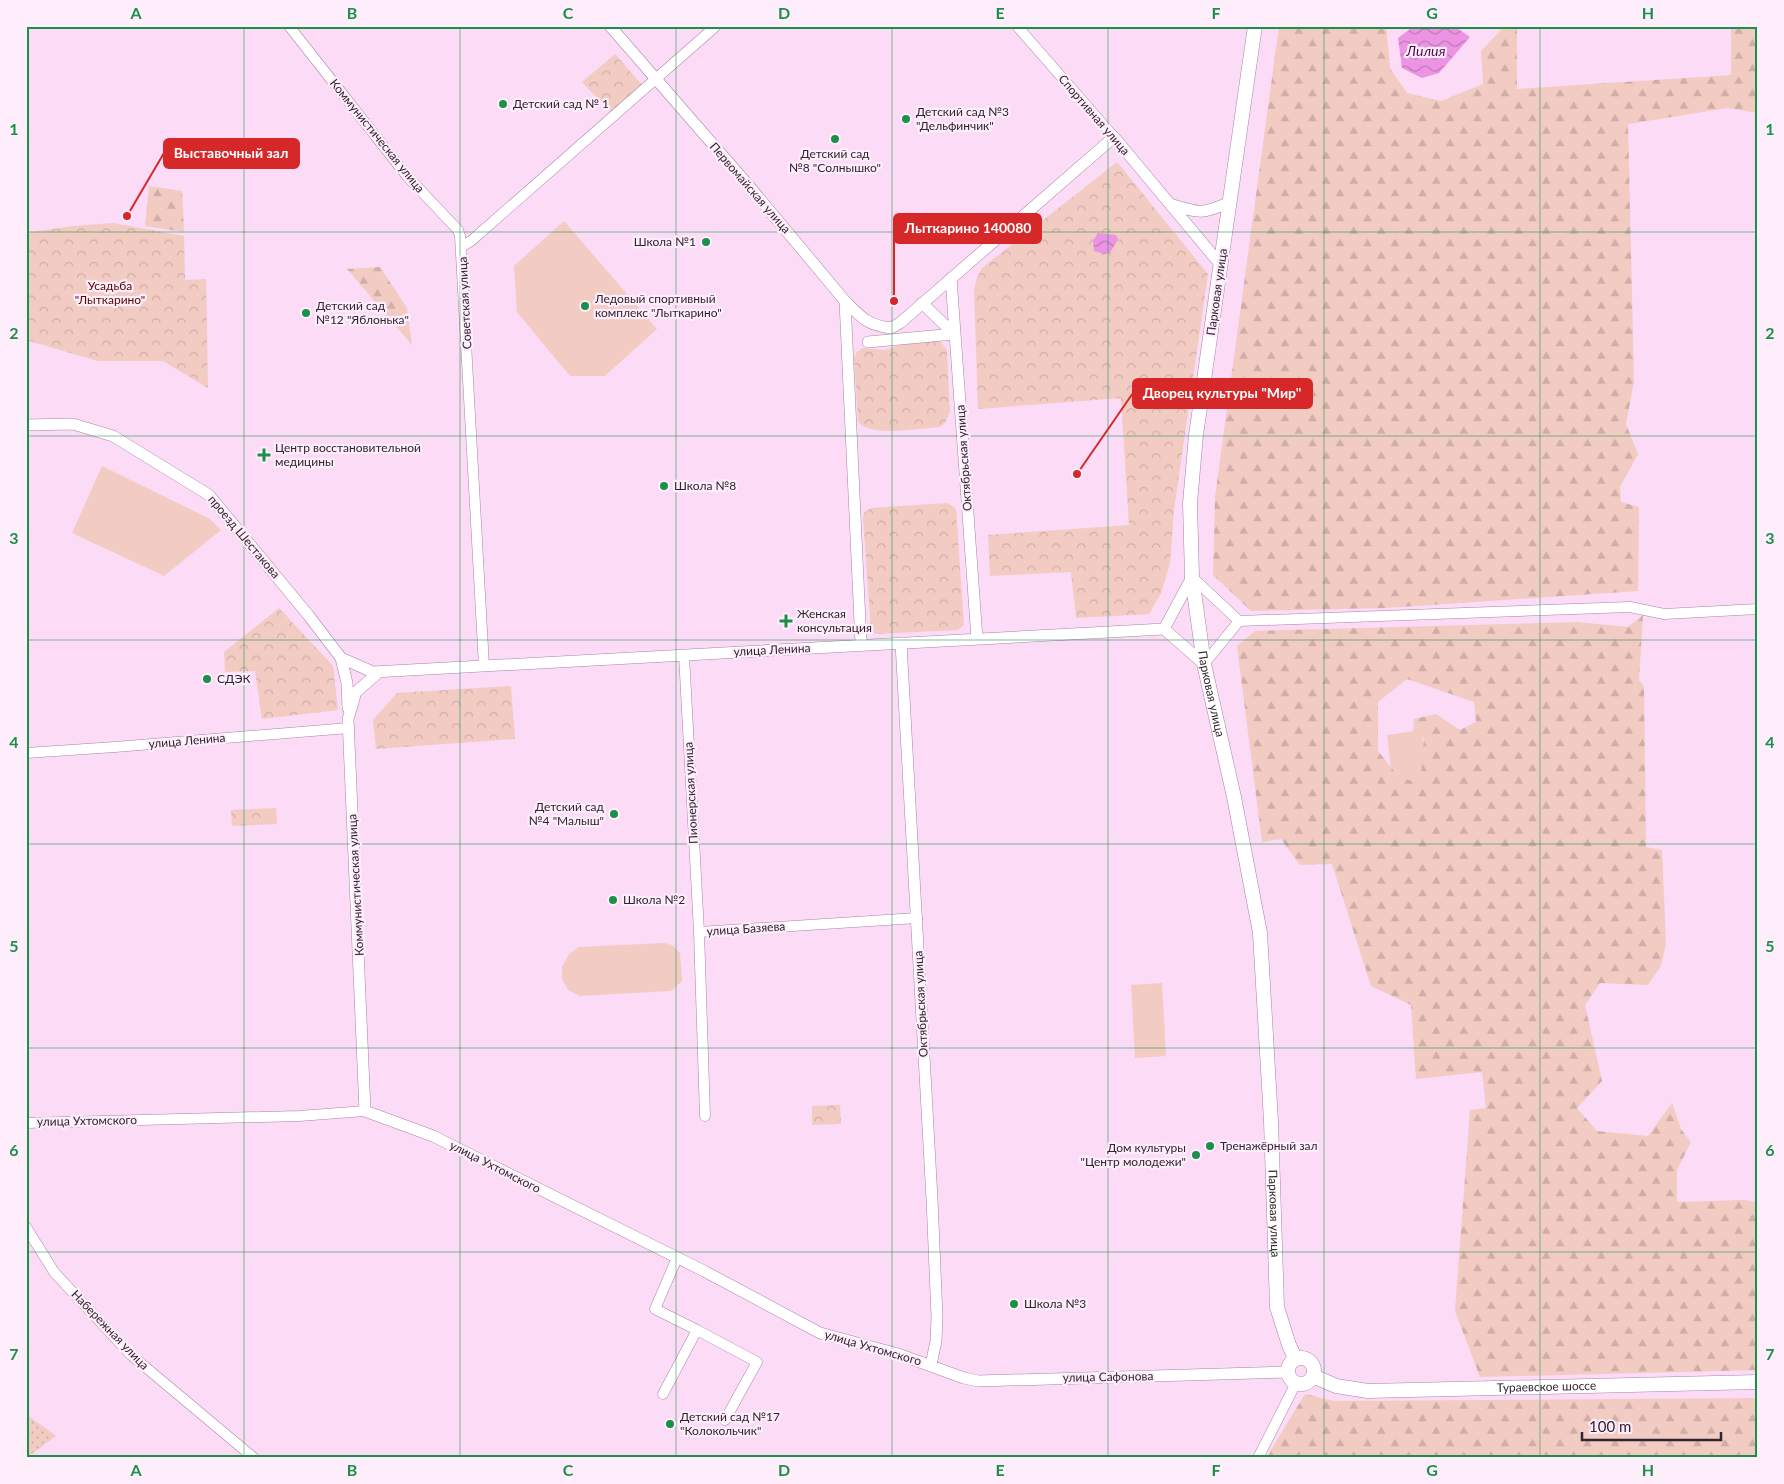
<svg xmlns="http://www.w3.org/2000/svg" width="1784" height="1484" font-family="Lato,sans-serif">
<defs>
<pattern id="forest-firs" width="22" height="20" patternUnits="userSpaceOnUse" patternTransform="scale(1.25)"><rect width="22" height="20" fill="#f2cbc3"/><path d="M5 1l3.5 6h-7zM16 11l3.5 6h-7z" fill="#d0aea8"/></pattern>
<pattern id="park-crowns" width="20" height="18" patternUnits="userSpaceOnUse" patternTransform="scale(1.25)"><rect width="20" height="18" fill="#f2cbc3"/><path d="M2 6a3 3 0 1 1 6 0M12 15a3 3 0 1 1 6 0" fill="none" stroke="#d0aea8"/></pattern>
<pattern id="garden-dots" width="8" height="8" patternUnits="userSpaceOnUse" patternTransform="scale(1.25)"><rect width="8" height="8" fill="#f2cbc3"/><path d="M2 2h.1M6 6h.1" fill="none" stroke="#d0aea8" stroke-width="1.8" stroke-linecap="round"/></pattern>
<pattern id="water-waves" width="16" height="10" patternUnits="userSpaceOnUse" patternTransform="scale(1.25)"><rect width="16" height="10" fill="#ed93e3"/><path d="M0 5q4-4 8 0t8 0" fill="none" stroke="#c178b8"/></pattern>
</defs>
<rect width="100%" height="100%" fill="#fbdbf6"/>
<path fill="#f2cbc3" d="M 564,221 L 657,329 L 605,376 L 570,376 L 517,312 L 514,266 Z
M 102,466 L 210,519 L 221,530 L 164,576 L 72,533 Z
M 1422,730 L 1429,788 L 1394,793 L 1387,735 Z
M 664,943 L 672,945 L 680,953 L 682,981 L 671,991 L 580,996 L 568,990 L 562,979 L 562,967 L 569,954 L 579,947 Z
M 1162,983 L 1166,1056 L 1135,1058 L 1131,985 Z"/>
<path fill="url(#forest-firs)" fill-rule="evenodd" d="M 1279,26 L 1386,26 L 1390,68 L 1407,93 L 1441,101 L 1483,84 L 1481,51 L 1501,30 L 1501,26 L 1517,26 L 1517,89 L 1731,75 L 1731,26 L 1758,26 L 1758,113 L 1728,108 L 1628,124 L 1634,381 L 1626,424 L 1638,454 L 1620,487 L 1621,502 L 1639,507 L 1638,591 L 1386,608 L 1251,611 L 1213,575 L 1215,497 Z
M 149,186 L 182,191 L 184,232 L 145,226 Z
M 380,267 L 407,308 L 412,345 L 347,269 Z
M 1643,615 L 1639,680 L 1644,686 L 1646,847 L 1662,850 L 1666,944 L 1661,966 L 1648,985 L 1600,983 L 1585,1005 L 1602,1081 L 1577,1108 L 1597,1131 L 1648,1136 L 1672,1103 L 1681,1129 L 1691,1142 L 1677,1170 L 1677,1202 L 1745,1200 L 1758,1203 L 1758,1370 L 1480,1377 L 1455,1311 L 1470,1110 L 1486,1108 L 1482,1072 L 1416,1079 L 1411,1005 L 1371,986 L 1332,864 L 1300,865 L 1281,839 L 1262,842 L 1237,646 L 1255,631 L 1577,622 L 1628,627 ZM 1407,679 L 1474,702 L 1476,722 L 1460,730 L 1436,714 L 1414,719 L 1413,731 L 1424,738 L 1421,776 L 1414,782 L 1397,775 L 1378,751 L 1378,702 Z
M 1305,1394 L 1334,1401 L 1758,1398 L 1758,1458 L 1266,1458 Z"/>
<path fill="url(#park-crowns)" d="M 615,54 L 642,85 L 611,113 L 582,82 Z
M 1117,162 L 1208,274 L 1174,510 L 1170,563 L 1161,593 L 1149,614 L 1076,618 L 1071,572 L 990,576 L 988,535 L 1129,525 L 1121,398 L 978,409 L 974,290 L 977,278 L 982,268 Z
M 113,223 L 184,236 L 185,280 L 206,279 L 208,388 L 163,361 L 98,361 L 26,340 L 26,233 L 73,226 Z
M 924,337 C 937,338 941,340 947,351 L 950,412 L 945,423 L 940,427 C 923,428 866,438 858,421 L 854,358 L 857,352 L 863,348 L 885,350 Z
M 948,503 L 956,509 L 964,625 L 958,630 L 876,634 L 871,631 L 863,518 L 864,513 L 871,508 Z
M 279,608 L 333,666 L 338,710 L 262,719 L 255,671 L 225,672 L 224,652 Z
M 511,686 L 515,739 L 376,749 L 373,720 L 397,693 Z
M 276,808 L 277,824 L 232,826 L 231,810 Z
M 840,1105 L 841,1124 L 812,1125 L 812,1106 Z"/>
<path fill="url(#garden-dots)" d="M 26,1414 L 56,1436 L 29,1456 L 29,1458 L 26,1458 Z"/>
<path fill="url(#water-waves)" d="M 1414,26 L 1454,26 L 1470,37 L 1439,73 L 1422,78 L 1402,68 L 1398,38 Z
M 1098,233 L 1116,235 L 1118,239 L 1110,253 L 1104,254 L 1094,251 L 1093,241 Z"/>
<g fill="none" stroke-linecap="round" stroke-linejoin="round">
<defs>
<path id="minor" d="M 289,26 L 407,176 L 458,230 L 460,236 L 484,666
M 1017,26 L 1114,137
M 461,247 L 471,241 L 716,26
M 1192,577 L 1239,621 L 1630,607 L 1664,614 L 1758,609
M 684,655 L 699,932
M 1204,664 L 1239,621
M 26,753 L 115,747 L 349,728
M 705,1116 L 699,932 L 917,918
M 26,1123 L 299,1116 L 365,1111
M 26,1227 L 54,1272 L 131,1355 L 254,1458
M 697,1330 L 757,1362 L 725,1420
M 663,1394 L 697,1330 L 655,1309 L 677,1258
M 1258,1458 L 1296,1383"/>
<path id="tertiary" d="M 610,26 L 749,186 L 845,301 C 862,318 867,325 891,328 L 900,323 L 1114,137 L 1220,264
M 1170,204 C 1199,213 1201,215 1230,202
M 951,278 L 977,639
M 845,301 L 861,644
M 922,303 L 954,334
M 868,342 L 954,334
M 26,425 L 73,424 L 113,436 L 209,495 L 309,616 L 341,658 L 373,672 L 1164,629 L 1204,664
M 1164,629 L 1192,577
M 901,643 L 932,1199 L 937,1317 L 936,1341 L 931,1365
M 341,658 L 347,683 L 348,708
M 379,672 L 356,692 L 348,719 L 365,1111 L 433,1136 L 704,1271 L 820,1333 L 898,1354 L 964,1378 L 978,1381 L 1288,1372"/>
<g id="secondary">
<path id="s1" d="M 1255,26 L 1196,435 L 1190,503 L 1192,577 L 1204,664 L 1234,797 L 1260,933 L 1271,1121 L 1277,1307 L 1289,1345 L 1295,1358"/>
<circle cx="1301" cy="1371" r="13"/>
<path id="s2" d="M 1313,1376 L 1336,1386 L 1368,1391 L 1758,1382"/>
</g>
</defs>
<use href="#minor" stroke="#a984a4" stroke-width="11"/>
<use href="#tertiary" stroke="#a984a4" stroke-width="12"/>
<use href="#secondary" stroke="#a984a4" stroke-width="15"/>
<use href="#minor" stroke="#fff" stroke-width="10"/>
<use href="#tertiary" stroke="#fff" stroke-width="11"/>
<use href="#secondary" stroke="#fff" stroke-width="14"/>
</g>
<path fill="none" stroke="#1c8f49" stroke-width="1" stroke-opacity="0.55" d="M 244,26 L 244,1458M 460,26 L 460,1458M 676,26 L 676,1458M 892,26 L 892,1458M 1108,26 L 1108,1458M 1324,26 L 1324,1458M 1540,26 L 1540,1458M 26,232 L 1758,232M 26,436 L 1758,436M 26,640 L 1758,640M 26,844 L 1758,844M 26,1048 L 1758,1048M 26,1252 L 1758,1252"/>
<g fill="#1c8f49" stroke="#feeefc" stroke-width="2">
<circle cx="503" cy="104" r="5"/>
<circle cx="906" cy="119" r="5"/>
<circle cx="835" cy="139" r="5"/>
<circle cx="706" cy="242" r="5"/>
<circle cx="585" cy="306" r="5"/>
<circle cx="306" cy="313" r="5"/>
<path d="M261.5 447.5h5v5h5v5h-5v5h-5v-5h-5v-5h5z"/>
<circle cx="664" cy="486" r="5"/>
<path d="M783.5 613.5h5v5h5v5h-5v5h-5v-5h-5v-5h5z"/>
<circle cx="207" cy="679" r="5"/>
<circle cx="614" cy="814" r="5"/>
<circle cx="613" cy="900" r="5"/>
<circle cx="1210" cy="1146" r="5"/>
<circle cx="1196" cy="1155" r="5"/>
<circle cx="1014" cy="1304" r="5"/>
<circle cx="670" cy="1424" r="5"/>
</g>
<g text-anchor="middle" stroke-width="4.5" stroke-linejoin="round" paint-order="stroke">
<g font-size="12" fill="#322330" stroke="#feeefc" text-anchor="start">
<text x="513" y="108">Детский сад № 1</text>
<text x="916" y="116">Детский сад №3<tspan x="916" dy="14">"Дельфинчик"</tspan></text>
<text x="835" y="158" text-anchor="middle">Детский сад<tspan x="835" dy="14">№8 "Солнышко"</tspan></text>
<text x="696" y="246" text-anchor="end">Школа №1</text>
<text x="595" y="303">Ледовый спортивный<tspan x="595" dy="14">комплекс "Лыткарино"</tspan></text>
<text x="316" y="310">Детский сад<tspan x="316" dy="14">№12 "Яблонька"</tspan></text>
<text x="275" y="452">Центр восстановительной<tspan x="275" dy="14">медицины</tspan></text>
<text x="674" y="490">Школа №8</text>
<text x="797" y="618">Женская<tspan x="797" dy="14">консультация</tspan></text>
<text x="217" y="683">СДЭК</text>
<text x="604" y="811" text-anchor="end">Детский сад<tspan x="604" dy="14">№4 "Малыш"</tspan></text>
<text x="623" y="904">Школа №2</text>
<text x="1220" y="1150">Тренажёрный зал</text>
<text x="1186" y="1152" text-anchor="end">Дом культуры<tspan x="1186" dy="14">"Центр молодежи"</tspan></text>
<text x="1024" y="1308">Школа №3</text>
<text x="680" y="1421">Детский сад №17<tspan x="680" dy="14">"Колокольчик"</tspan></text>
</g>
<g font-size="12" fill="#322330" stroke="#feeefc">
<text transform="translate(1094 115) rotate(49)" y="4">Спортивная улица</text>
<text transform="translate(377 136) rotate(51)" y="4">Коммунистическая улица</text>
<text transform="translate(750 188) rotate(49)" y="4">Первомайская улица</text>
<text transform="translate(1217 292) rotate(-82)" y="4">Парковая улица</text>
<text transform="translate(465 303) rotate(-93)" y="4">Советская улица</text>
<text transform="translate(964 458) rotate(-94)" y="4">Октябрьская улица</text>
<text transform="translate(244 537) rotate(50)" y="4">проезд Шестакова</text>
<text transform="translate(772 650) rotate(-3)" y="4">улица Ленина</text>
<text dy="4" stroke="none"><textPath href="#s1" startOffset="674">Парковая улица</textPath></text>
<text transform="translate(187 741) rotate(-5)" y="4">улица Ленина</text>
<text transform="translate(691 793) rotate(-93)" y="4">Пионерская улица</text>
<text transform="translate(356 885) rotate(-93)" y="4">Коммунистическая улица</text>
<text transform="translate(746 929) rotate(-4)" y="4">улица Базяева</text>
<text transform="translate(921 1004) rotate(-93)" y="4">Октябрьская улица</text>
<text transform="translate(87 1121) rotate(-1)" y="4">улица Ухтомского</text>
<text transform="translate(495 1167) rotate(27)" y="4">улица Ухтомского</text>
<text dy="4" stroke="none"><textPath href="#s1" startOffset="1199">Парковая улица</textPath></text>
<text transform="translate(110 1330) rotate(46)" y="4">Набережная улица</text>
<text transform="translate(873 1348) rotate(16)" y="4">улица Ухтомского</text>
<text transform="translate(1108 1377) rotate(-1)" y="4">улица Сафонова</text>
<text dy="4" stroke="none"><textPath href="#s2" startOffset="236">Тураевское шоссе</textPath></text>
</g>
<g font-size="12" fill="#530802" stroke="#feeefc">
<text x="110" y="290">Усадьба<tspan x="110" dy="14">"Лыткарино"</tspan></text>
</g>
<g font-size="14" font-style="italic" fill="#540050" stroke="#feeefc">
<text x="1426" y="56">Лилия</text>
</g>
</g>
<path fill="none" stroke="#d62828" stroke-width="2" d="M127 216L164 153M894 301L894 229M1077 474L1133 393"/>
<g fill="#d62828" stroke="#feeefc" stroke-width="2">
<circle cx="127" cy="216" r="5"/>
<circle cx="894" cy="301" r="5"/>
<circle cx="1077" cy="474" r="5"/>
</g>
<g fill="#d62828" stroke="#d62828" stroke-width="2">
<rect x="164" y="139" width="135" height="29" rx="5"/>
<rect x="894" y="214" width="147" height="29" rx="5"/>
<rect x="1133" y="379" width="179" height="29" rx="5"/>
</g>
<g font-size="14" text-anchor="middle" font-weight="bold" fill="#fff">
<text x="231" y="158">Выставочный зал</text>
<text x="968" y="233">Лыткарино 140080</text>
<text x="1222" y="398">Дворец культуры "Мир"</text>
</g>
<rect width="1784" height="1484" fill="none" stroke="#feeefc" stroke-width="55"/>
<path d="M1582 1432v8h139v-8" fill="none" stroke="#322330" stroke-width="2.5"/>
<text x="1589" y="1432" font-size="15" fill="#322330" stroke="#feeefc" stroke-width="4" paint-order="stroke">100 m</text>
<rect x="28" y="28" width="1728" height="1428" fill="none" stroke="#1c8f49" stroke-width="2"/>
<g font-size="16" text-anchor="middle" font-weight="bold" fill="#1c8f49">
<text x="136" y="19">A</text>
<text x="352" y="19">B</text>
<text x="568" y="19">C</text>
<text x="784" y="19">D</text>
<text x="1000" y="19">E</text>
<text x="1216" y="19">F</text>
<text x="1432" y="19">G</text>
<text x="1648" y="19">H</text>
<text x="14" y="135">1</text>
<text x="1770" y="135">1</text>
<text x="14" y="339">2</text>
<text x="1770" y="339">2</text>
<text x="14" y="544">3</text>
<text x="1770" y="544">3</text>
<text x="14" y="748">4</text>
<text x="1770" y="748">4</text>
<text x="14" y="952">5</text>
<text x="1770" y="952">5</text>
<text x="14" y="1156">6</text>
<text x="1770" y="1156">6</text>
<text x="14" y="1360">7</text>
<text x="1770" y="1360">7</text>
<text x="136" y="1476">A</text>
<text x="352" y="1476">B</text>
<text x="568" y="1476">C</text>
<text x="784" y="1476">D</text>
<text x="1000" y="1476">E</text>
<text x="1216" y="1476">F</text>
<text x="1432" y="1476">G</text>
<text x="1648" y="1476">H</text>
</g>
</svg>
